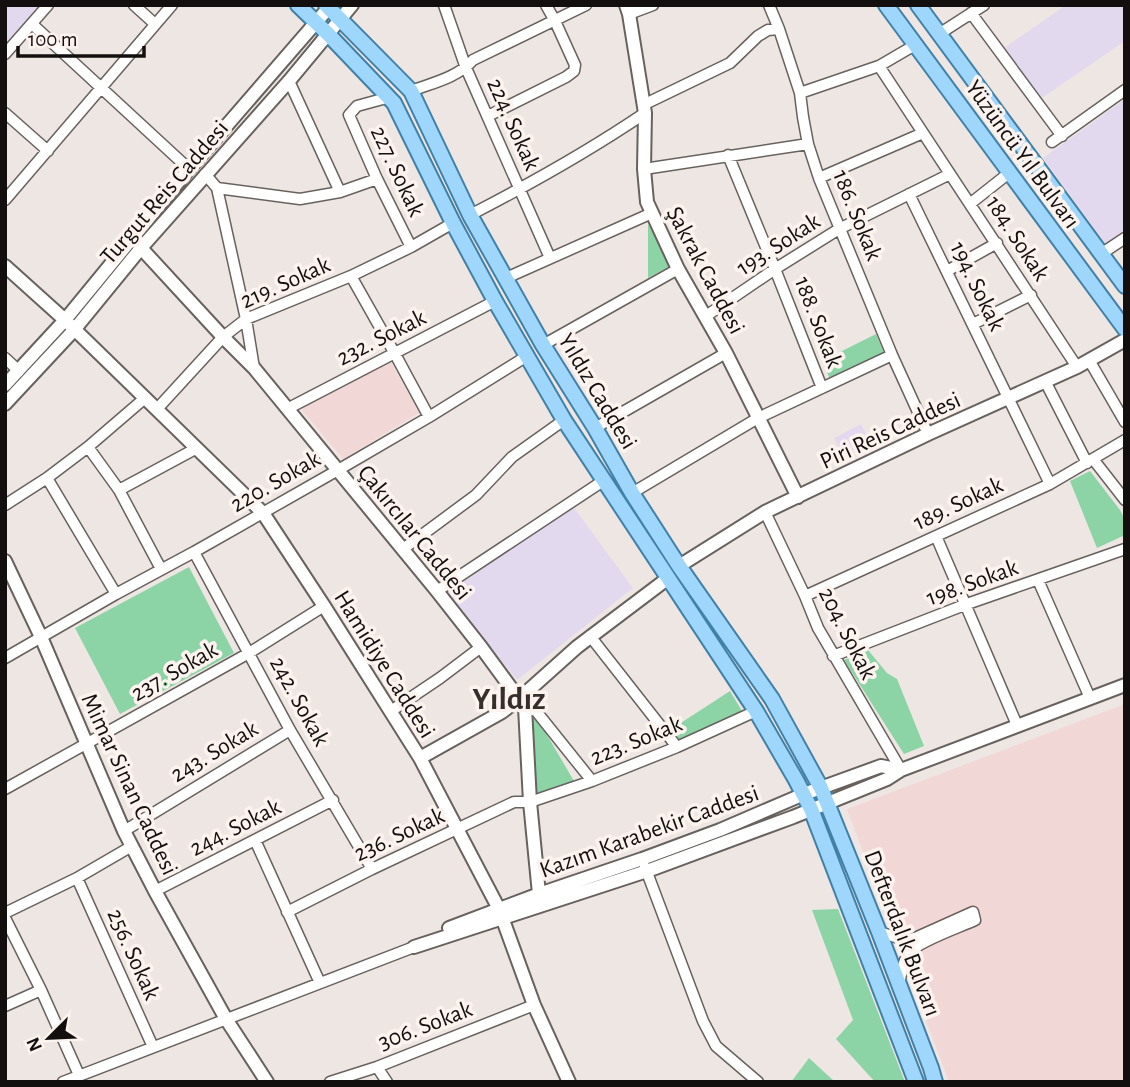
<svg xmlns="http://www.w3.org/2000/svg" width="1130" height="1087" font-family="'Alegreya Sans',sans-serif">
<rect width="100%" height="100%" fill="#eee6e2"/>
<path fill="#e3d9ee" d="M 5,5 L 43,5 L 5,47 Z
M 1066,5 L 1124,5 L 1125,41 L 1039,100 L 1004,48 Z
M 1125,99 L 1125,233 L 1107,246 L 1043,158 Z
M 861,424 L 870,442 L 843,456 L 834,438 Z
M 572,505 L 633,588 L 517,680 L 447,593 Z"/>
<path fill="#f2d7d7" d="M 391,362 L 419,413 L 343,459 L 301,409 Z
M 1125,704 L 1125,1082 L 949,1082 L 847,809 Z"/>
<path fill="#8cd4a5" d="M 648,224 L 668,259 L 668,267 L 648,278 Z
M 876,334 L 884,353 L 830,379 L 822,361 Z
M 1090,471 L 1120,510 L 1125,520 L 1125,535 L 1097,548 L 1070,481 Z
M 189,567 L 234,653 L 120,714 L 75,628 Z
M 868,650 L 887,673 L 897,679 L 924,746 L 904,754 L 844,660 Z
M 730,691 L 742,711 L 679,740 L 673,728 Z
M 531,718 L 537,718 L 574,781 L 537,795 Z
M 838,909 L 905,1082 L 875,1082 L 836,1039 L 853,1020 L 812,910 Z
M 809,1058 L 835,1082 L 791,1082 Z"/>
<g fill="none" stroke-linecap="round" stroke-linejoin="round">
<defs>
<path id="minor" d="M 134,5 L 155,24
M 444,5 L 466,68 L 550,258
M 769,5 L 779,29 L 800,93 L 803,117 L 808,144 L 819,178 L 892,355 L 928,434
M 971,13 L 1062,136
M 629,14 L 653,5
M 32,24 L 189,169
M 939,34 L 984,5
M 5,54 L 48,5
M 879,66 L 1077,367
M 289,81 L 340,192
M 411,91 C 432,83 457,78 473,60 L 586,5
M 800,93 L 879,66 L 915,45
M 390,97 L 357,106 L 349,115 L 377,179 L 411,247
M 643,105 L 730,63 L 758,36 L 768,30 L 779,29
M 5,113 L 48,151
M 488,116 L 566,77 L 574,71 L 575,65 L 555,21 L 546,5
M 1052,142 L 1125,90
M 728,155 L 775,269 L 822,388
M 644,169 L 808,144
M 205,174 L 217,188 L 246,319 L 254,368
M 819,178 L 923,133
M 217,188 L 300,199 L 340,192 L 377,179
M 909,194 L 1050,484
M 5,200 L 172,5
M 971,203 L 1009,173
M 470,215 C 530,184 589,151 645,113
M 1101,254 L 1125,238
M 947,271 L 997,243
M 351,276 L 395,354 L 429,417
M 506,278 L 652,213
M 706,316 L 775,269 L 839,229 L 950,174
M 973,324 L 1031,295
M 543,345 L 678,269
M 5,358 L 19,371
M 1089,360 L 1125,422
M 1045,381 L 1087,463
M 157,409 L 223,337 L 246,319 L 351,276 L 411,247 L 453,223
M 287,409 L 495,301
M 595,428 L 726,353
M 88,447 L 119,490 L 161,569
M 1093,459 L 1125,500
M 47,478 L 116,594
M 119,490 L 197,448
M 632,493 L 758,418 L 892,355
M 5,505 L 47,478 L 88,447 L 145,398
M 765,512 L 805,596 L 818,628 L 901,770
M 936,536 L 1017,725
M 403,549 L 476,495 L 512,457 L 564,420
M 194,552 L 290,730 L 372,869
M 1038,580 L 1090,698
M 437,591 L 603,481
M 805,596 L 1050,484 L 1125,440
M 590,636 L 677,747
M 833,656 L 967,604 L 1125,549
M 5,658 L 116,594 L 194,552 L 338,470 L 429,417 L 527,356
M 525,707 L 536,711 L 592,781
M 391,711 L 440,678 L 481,647
M 5,789 L 249,653 L 324,606
M 124,831 L 290,730
M 255,840 L 320,983
M 645,867 L 703,1021 L 716,1046 L 758,1082
M 77,878 L 153,1047
M 155,891 L 333,800
M 287,912 L 372,869 L 514,802 L 530,802 L 592,781 L 677,747 L 756,711
M 5,913 L 77,878 L 132,846
M 5,918 L 41,990 L 79,1075
M 879,932 L 905,940 L 915,938 L 973,912 L 975,920 C 960,927 919,941 910,952 C 903,960 901,974 899,984
M 5,1006 L 41,990
M 377,1067 L 387,1082
M 63,1082 L 414,947
M 330,1082 L 377,1067 L 534,1005"/>
<path id="tertiary" d="M 626,5 L 629,14 L 645,113 L 644,169 L 647,202 L 678,269 L 726,353 L 798,497
M 141,248 L 223,337 L 254,368 L 437,591 L 481,647 L 525,707 L 530,802 L 539,894
M 5,266 L 65,320 L 263,513 L 324,606 L 420,758 L 499,909 L 534,1005 L 569,1082
M 679,566 L 765,512 L 928,434 L 1077,367 L 1125,340
M 420,758 L 502,712 L 520,698 L 577,647 L 667,579
M 449,928 L 539,894 L 642,859 L 720,830 L 804,794 L 881,766 L 901,770
M 414,947 L 647,871 L 793,817 L 887,779 L 901,770 L 1125,685"/>
<path id="secondary" d="M 5,385 L 65,320 L 189,169 L 331,5
M 5,404 L 74,330 L 141,248 L 289,81 L 352,5
M 5,561 L 41,637 L 124,831 L 155,891 L 226,1019 L 267,1082"/>
<path id="primary" d="M 298,5 L 328,34 L 394,103 L 453,223 L 495,301 L 564,420 L 756,711 L 796,780 L 811,809 L 916,1082
M 326,5 L 411,91 L 470,215 L 543,345 L 595,428 L 632,493 L 679,566 L 772,699 L 821,788 L 879,932 L 931,1068 L 935,1082
M 886,5 L 1125,329
M 918,5 L 1125,286"/>
</defs>
<use href="#minor" stroke="#68625e" stroke-width="13"/>
<use href="#tertiary" stroke="#68625e" stroke-width="16"/>
<use href="#secondary" stroke="#68625e" stroke-width="16"/>
<use href="#primary" stroke="#4380a7" stroke-width="18"/>
<use href="#minor" stroke="#fff" stroke-width="10"/>
<use href="#tertiary" stroke="#fff" stroke-width="12"/>
<use href="#secondary" stroke="#fff" stroke-width="12"/>
<use href="#primary" stroke="#9ed7fb" stroke-width="14"/>
</g>
<g text-anchor="middle" stroke-width="7" stroke-linejoin="round" paint-order="stroke">
<g font-size="24" fill="#120f0e" stroke="#fcf3ef">
<text transform="translate(514 124) rotate(66)" y="8">224. Sokak</text>
<text transform="translate(1023 154) rotate(54)" y="8">Yüzüncü Yıl Bulvarı</text>
<text transform="translate(398 171) rotate(65)" y="8">227. Sokak</text>
<text transform="translate(164 192) rotate(-49)" y="8">Turgut Reis Caddesi</text>
<text transform="translate(858 215) rotate(68)" y="8">186. Sokak</text>
<text transform="translate(1018 238) rotate(57)" y="8">184. Sokak</text>
<text transform="translate(778 244) rotate(-33)" y="8">193. Sokak</text>
<text transform="translate(706 270) rotate(62)" y="8">Şakrak Caddesi</text>
<text transform="translate(285 282) rotate(-24)" y="8">219. Sokak</text>
<text transform="translate(978 286) rotate(64)" y="8">194. Sokak</text>
<text transform="translate(819 322) rotate(69)" y="8">188. Sokak</text>
<text transform="translate(381 337) rotate(-27)" y="8">232. Sokak</text>
<text transform="translate(598 391) rotate(59)" y="8">Yıldız Caddesi</text>
<text transform="translate(890 430) rotate(-25)" y="8">Piri Reis Caddesi</text>
<text transform="translate(275 481) rotate(-30)" y="8">220. Sokak</text>
<text transform="translate(958 503) rotate(-25)" y="8">189. Sokak</text>
<text transform="translate(415 532) rotate(51)" y="8">Çakırcılar Caddesi</text>
<text transform="translate(972 582) rotate(-20)" y="8">198. Sokak</text>
<text transform="translate(848 633) rotate(63)" y="8">204. Sokak</text>
<text transform="translate(385 664) rotate(58)" y="8">Hamidiye Caddesi</text>
<text transform="translate(174 671) rotate(-30)" y="8">237. Sokak</text>
<text transform="translate(300 701) rotate(61)" y="8">242. Sokak</text>
<text transform="translate(636 740) rotate(-22)" y="8">223. Sokak</text>
<text transform="translate(214 751) rotate(-31)" y="8">243. Sokak</text>
<text transform="translate(130 784) rotate(65)" y="8">Mimar Sinan Caddesi</text>
<text transform="translate(235 827) rotate(-27)" y="8">244. Sokak</text>
<text transform="translate(649 831) rotate(-20)" y="8">Kazım Karabekir Caddesi</text>
<text transform="translate(399 834) rotate(-25)" y="8">236. Sokak</text>
<text transform="translate(903 933) rotate(69)" y="8">Defterdalık Bulvarı</text>
<text transform="translate(134 954) rotate(66)" y="8">256. Sokak</text>
<text transform="translate(425 1025) rotate(-21)" y="8">306. Sokak</text>
</g>
<g font-size="32" font-weight="bold" fill="#352f2c" stroke="#fcf3ef">
<text x="509" y="709">Yıldız</text>
</g>
</g>
<rect width="1130" height="1087" fill="none" stroke="#120f0e" stroke-width="14"/>
<g transform="translate(49 1038) rotate(246)" stroke="#fcf3ef" stroke-width="5" paint-order="stroke">
<path d="M0-5L12 26L0 18L-12 26Z" fill="#120f0e"/>
<text y="-10" font-size="19" font-weight="bold" text-anchor="middle" fill="#120f0e">N</text>
</g>
<path d="M18 46v10h126v-10" fill="none" stroke="#120f0e" stroke-width="3.5"/>
<text x="28" y="46" font-size="21" fill="#120f0e" stroke="#fcf3ef" stroke-width="5" paint-order="stroke">100 m</text>
</svg>
